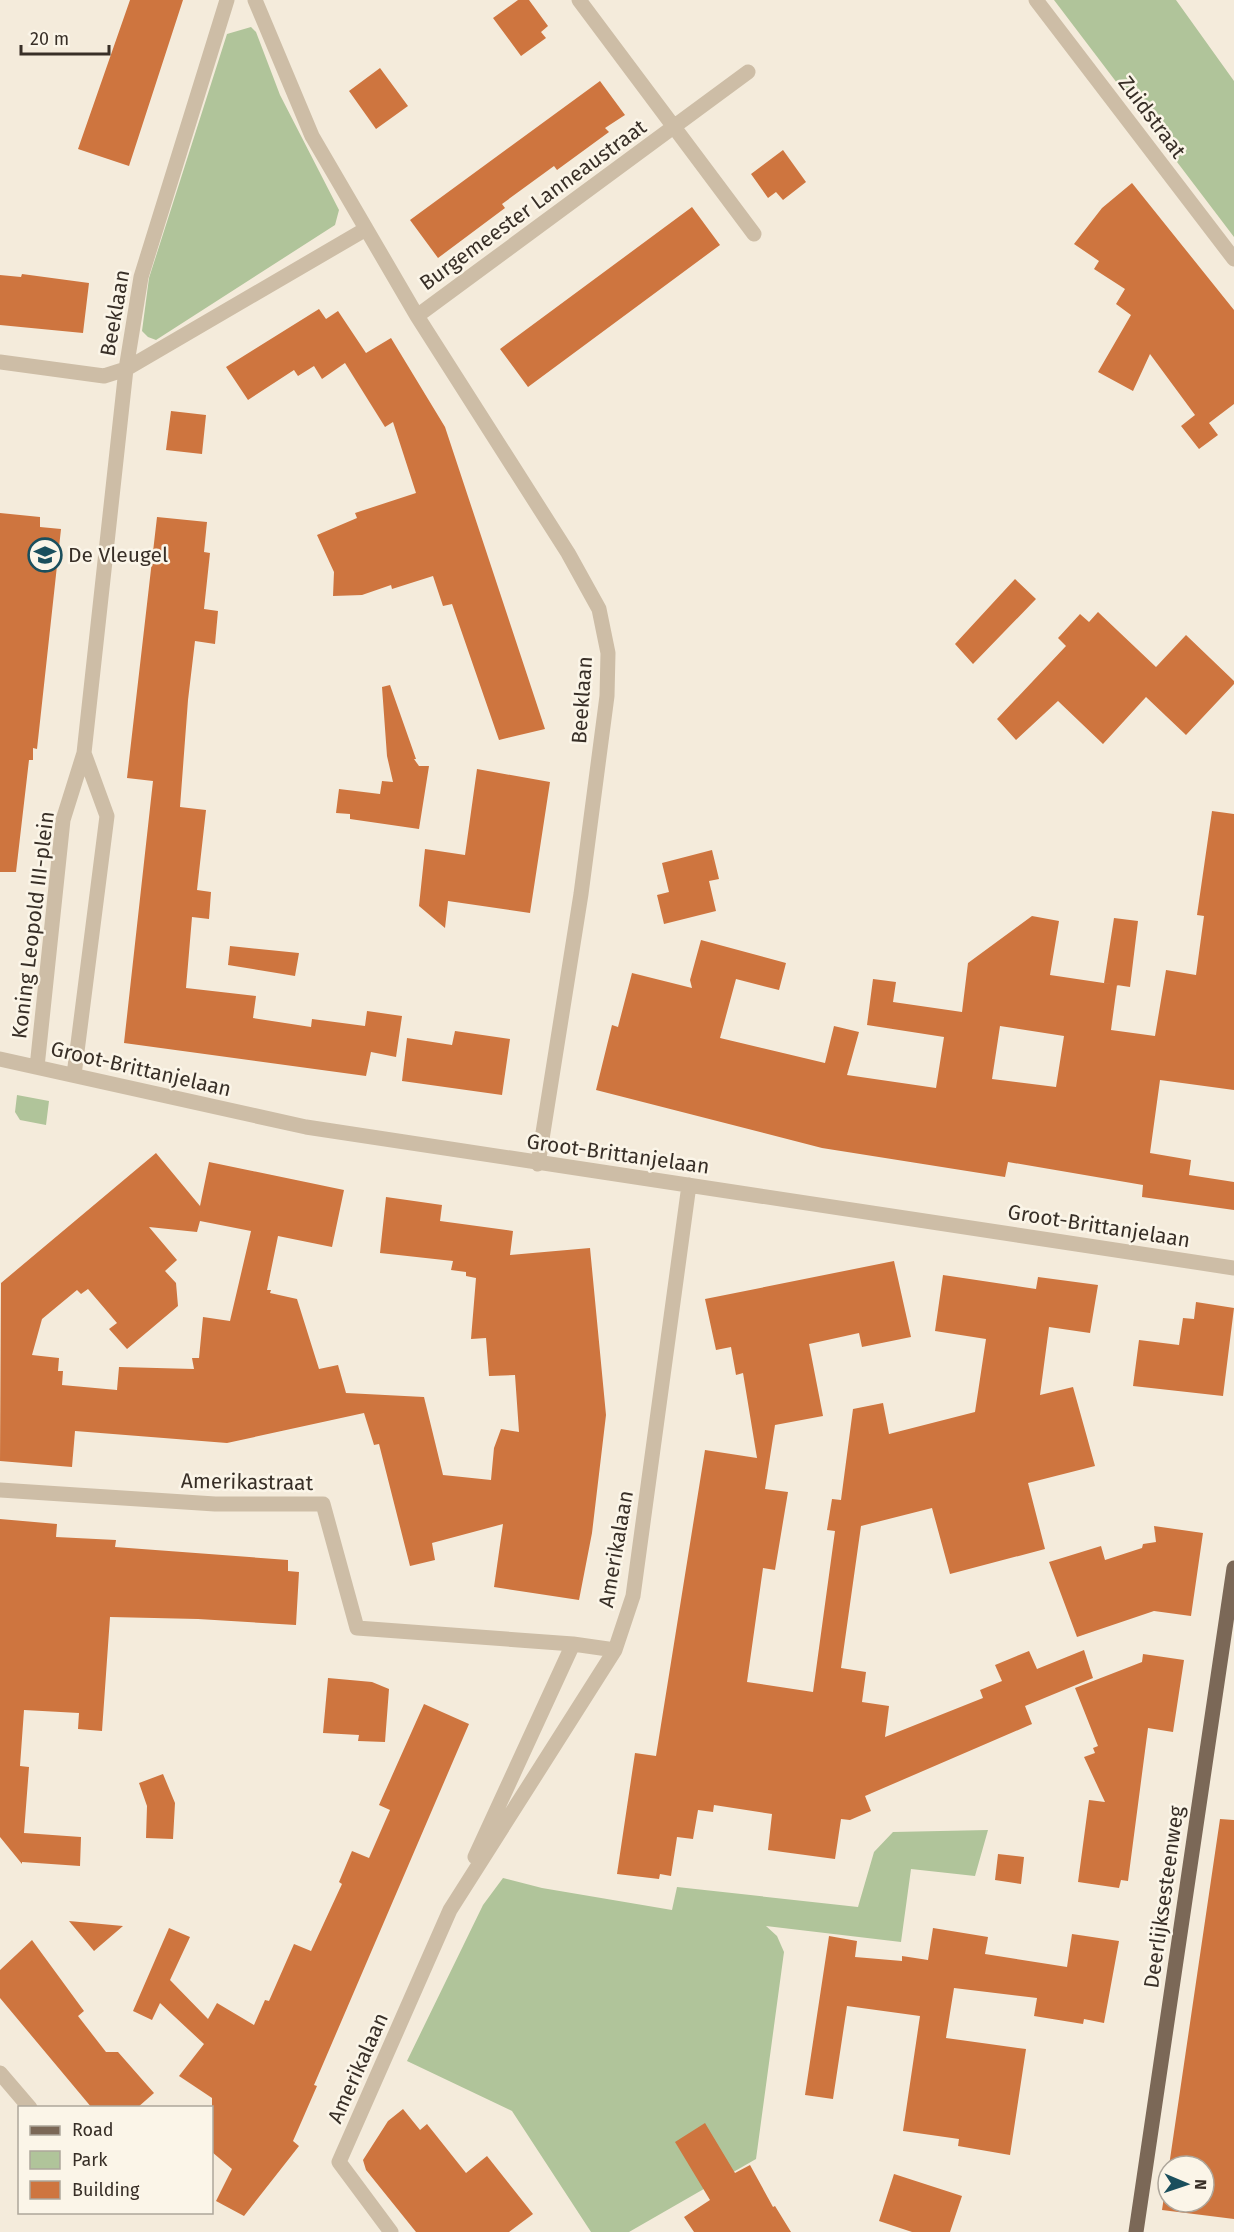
<svg xmlns="http://www.w3.org/2000/svg" width="1234" height="2232" font-family="'Fira Sans',sans-serif">
<rect width="100%" height="100%" fill="#f4ebdb"/>
<path fill="#b0c49a" d="M 1054,0 L 1176,0 L 1234,81 L 1234,237 Z
M 251,27 L 256,32 L 280,95 L 339,210 L 335,225 L 156,340 L 148,337 L 142,331 L 149,278 L 227,34 Z
M 17,1095 L 49,1101 L 46,1125 L 20,1120 L 15,1112 Z
M 988,1830 L 975,1876 L 911,1869 L 901,1942 L 766,1926 L 777,1936 L 784,1952 L 756,2159 L 629,2232 L 591,2232 L 512,2111 L 407,2061 L 483,1905 L 503,1878 L 542,1888 L 672,1910 L 677,1887 L 858,1907 L 874,1852 L 893,1832 Z"/>
<path fill="#ce753f" fill-rule="evenodd" d="M 130,0 L 183,0 L 129,166 L 78,149 Z
M 518,0 L 529,0 L 548,26 L 541,32 L 546,38 L 521,56 L 493,18 Z
M 380,68 L 408,106 L 376,129 L 349,91 Z
M 600,81 L 625,115 L 605,128 L 609,132 L 557,170 L 554,166 L 502,204 L 505,208 L 438,258 L 410,220 Z
M 783,150 L 806,182 L 783,200 L 776,192 L 768,198 L 751,174 Z
M 1132,183 L 1234,310 L 1234,404 L 1209,423 L 1218,435 L 1199,449 L 1181,426 L 1195,415 L 1150,354 L 1133,391 L 1098,372 L 1131,315 L 1116,304 L 1125,289 L 1094,269 L 1099,261 L 1074,244 L 1102,208 Z
M 692,207 L 720,245 L 528,387 L 500,349 Z
M 22,274 L 89,283 L 83,333 L 0,325 L 0,275 L 21,277 Z
M 319,309 L 326,319 L 338,311 L 366,353 L 391,338 L 445,427 L 545,729 L 499,740 L 452,604 L 443,606 L 433,576 L 392,589 L 391,585 L 362,595 L 333,596 L 334,572 L 317,535 L 357,518 L 355,513 L 416,493 L 393,422 L 385,427 L 345,363 L 322,379 L 314,366 L 298,376 L 294,370 L 248,400 L 226,367 Z
M 171,411 L 206,415 L 202,454 L 166,450 Z
M 0,513 L 40,517 L 40,527 L 61,529 L 37,749 L 33,748 L 33,760 L 29,760 L 16,872 L 0,872 Z
M 157,517 L 207,522 L 204,552 L 210,553 L 204,609 L 218,611 L 215,644 L 195,641 L 188,700 L 180,807 L 206,810 L 197,890 L 211,892 L 209,919 L 192,917 L 186,988 L 256,996 L 253,1018 L 311,1027 L 312,1019 L 365,1026 L 367,1011 L 402,1016 L 396,1057 L 371,1052 L 366,1076 L 124,1043 L 153,781 L 127,778 Z
M 1015,579 L 1036,599 L 973,664 L 955,644 Z
M 1098,612 L 1156,667 L 1186,635 L 1234,681 L 1234,684 L 1186,735 L 1146,697 L 1103,744 L 1058,701 L 1016,740 L 997,719 L 1066,646 L 1058,638 L 1080,614 L 1089,622 Z
M 390,685 L 416,759 L 414,759 L 419,766 L 429,766 L 419,829 L 350,819 L 350,814 L 336,813 L 339,789 L 380,794 L 382,781 L 393,782 L 387,756 L 382,687 Z
M 477,769 L 550,782 L 530,913 L 448,901 L 445,928 L 419,906 L 425,849 L 465,855 Z
M 1212,811 L 1234,814 L 1234,1090 L 1160,1080 L 1150,1153 L 1191,1160 L 1189,1175 L 1234,1182 L 1234,1210 L 1142,1197 L 1143,1185 L 1008,1162 L 1005,1177 L 822,1148 L 596,1090 L 612,1025 L 618,1027 L 632,973 L 692,988 L 690,980 L 701,940 L 786,963 L 779,990 L 736,979 L 720,1038 L 825,1063 L 834,1026 L 859,1032 L 847,1075 L 936,1088 L 944,1037 L 867,1025 L 873,979 L 896,982 L 893,1002 L 962,1012 L 968,963 L 1032,916 L 1059,921 L 1050,975 L 1117,985 L 1111,1030 L 1155,1036 L 1166,970 L 1196,975 L 1204,916 L 1197,915 ZM 1000,1026 L 1064,1036 L 1056,1087 L 992,1079 Z
M 712,850 L 719,879 L 709,881 L 716,911 L 664,924 L 657,895 L 669,892 L 662,863 Z
M 1114,918 L 1138,921 L 1130,987 L 1104,983 Z
M 230,946 L 299,953 L 295,976 L 228,965 Z
M 455,1031 L 510,1039 L 502,1095 L 402,1081 L 407,1038 L 452,1045 Z
M 156,1153 L 200,1206 L 209,1162 L 344,1190 L 332,1247 L 278,1236 L 267,1290 L 271,1290 L 270,1293 L 297,1299 L 319,1369 L 338,1365 L 346,1393 L 424,1397 L 443,1475 L 491,1480 L 494,1448 L 501,1429 L 519,1432 L 515,1375 L 489,1376 L 486,1338 L 471,1339 L 476,1278 L 466,1276 L 466,1272 L 451,1270 L 453,1261 L 380,1253 L 386,1197 L 442,1205 L 440,1221 L 513,1231 L 510,1255 L 590,1248 L 606,1415 L 592,1533 L 579,1600 L 494,1587 L 503,1524 L 432,1543 L 435,1560 L 410,1566 L 379,1444 L 374,1445 L 364,1413 L 227,1443 L 75,1431 L 72,1467 L 0,1461 L 1,1283 ZM 200,1221 L 251,1231 L 230,1321 L 203,1317 L 199,1358 L 192,1358 L 194,1369 L 119,1367 L 117,1390 L 62,1385 L 63,1371 L 58,1371 L 59,1358 L 32,1355 L 42,1319 L 77,1290 L 81,1294 L 88,1289 L 117,1323 L 109,1329 L 127,1349 L 178,1306 L 176,1283 L 165,1271 L 177,1260 L 149,1227 L 197,1232 Z
M 894,1261 L 911,1337 L 862,1347 L 859,1333 L 809,1344 L 823,1416 L 775,1425 L 765,1489 L 788,1492 L 775,1570 L 763,1568 L 747,1682 L 813,1692 L 835,1531 L 827,1530 L 832,1499 L 841,1500 L 853,1409 L 883,1403 L 889,1434 L 975,1412 L 986,1339 L 935,1331 L 943,1275 L 1036,1289 L 1038,1277 L 1098,1285 L 1090,1333 L 1049,1327 L 1040,1395 L 1073,1387 L 1095,1466 L 1028,1483 L 1045,1549 L 950,1574 L 932,1508 L 861,1526 L 841,1668 L 866,1672 L 862,1702 L 889,1706 L 885,1737 L 983,1698 L 980,1690 L 1002,1681 L 995,1665 L 1029,1651 L 1037,1669 L 1084,1650 L 1093,1678 L 1025,1706 L 1032,1724 L 865,1796 L 871,1811 L 850,1820 L 841,1819 L 835,1859 L 768,1850 L 772,1814 L 714,1805 L 713,1812 L 698,1810 L 693,1839 L 677,1837 L 671,1876 L 660,1874 L 659,1879 L 617,1874 L 635,1753 L 656,1756 L 705,1450 L 757,1458 L 743,1373 L 736,1375 L 731,1347 L 716,1350 L 705,1299 Z
M 1196,1302 L 1234,1308 L 1223,1396 L 1133,1386 L 1139,1340 L 1179,1345 L 1183,1318 L 1194,1319 Z
M 0,1519 L 57,1524 L 56,1537 L 116,1540 L 115,1547 L 288,1560 L 288,1571 L 299,1572 L 296,1625 L 198,1619 L 110,1617 L 102,1731 L 78,1729 L 79,1713 L 24,1710 L 20,1766 L 29,1767 L 24,1833 L 81,1837 L 80,1866 L 22,1862 L 22,1864 L 0,1837 Z
M 1154,1526 L 1203,1533 L 1191,1616 L 1154,1611 L 1077,1637 L 1049,1562 L 1101,1546 L 1105,1560 L 1142,1548 L 1143,1544 L 1156,1542 Z
M 1143,1654 L 1184,1660 L 1173,1732 L 1148,1728 L 1128,1881 L 1121,1880 L 1119,1888 L 1078,1882 L 1089,1800 L 1105,1802 L 1084,1757 L 1095,1753 L 1093,1748 L 1098,1746 L 1075,1688 L 1142,1662 Z
M 328,1678 L 372,1682 L 389,1689 L 385,1742 L 358,1741 L 359,1735 L 323,1733 Z
M 424,1704 L 469,1724 L 314,2085 L 317,2086 L 293,2141 L 299,2146 L 244,2216 L 216,2201 L 232,2169 L 212,2152 L 212,2098 L 179,2076 L 204,2044 L 160,2003 L 152,2020 L 133,2011 L 169,1928 L 190,1937 L 170,1980 L 208,2019 L 217,2003 L 254,2025 L 265,2000 L 269,2001 L 294,1944 L 311,1951 L 342,1884 L 339,1882 L 352,1851 L 369,1858 L 390,1810 L 379,1805 Z
M 163,1774 L 175,1803 L 173,1839 L 146,1838 L 147,1806 L 139,1783 Z
M 1220,1819 L 1234,1820 L 1234,2219 L 1162,2210 L 1168,2170 L 1168,2202 L 1204,2202 L 1204,2166 L 1169,2166 Z
M 998,1854 L 1024,1857 L 1021,1884 L 995,1880 Z
M 69,1921 L 123,1926 L 94,1951 Z
M 933,1928 L 988,1937 L 985,1954 L 1067,1967 L 1072,1934 L 1119,1941 L 1104,2023 L 1084,2019 L 1083,2024 L 1034,2016 L 1037,1998 L 954,1988 L 946,2038 L 1026,2049 L 1010,2155 L 958,2146 L 959,2139 L 903,2131 L 920,2016 L 847,2006 L 833,2099 L 805,2095 L 829,1936 L 857,1941 L 855,1957 L 902,1961 L 902,1956 L 928,1960 Z
M 32,1940 L 84,2011 L 78,2016 L 106,2052 L 118,2052 L 154,2093 L 137,2108 L 92,2108 L 0,1998 L 0,1970 Z
M 403,2109 L 420,2130 L 427,2124 L 466,2173 L 487,2156 L 533,2214 L 509,2232 L 416,2232 L 366,2170 L 363,2160 L 388,2121 Z
M 705,2123 L 735,2173 L 750,2165 L 773,2207 L 775,2206 L 791,2232 L 694,2232 L 684,2217 L 710,2200 L 675,2142 Z
M 894,2174 L 962,2196 L 950,2232 L 912,2232 L 879,2221 Z"/>
<g fill="none" stroke-linecap="round" stroke-linejoin="round">
<path stroke="#cdbda6" stroke-width="15" d="M 227,0 L 141,277 L 126,369 L 366,229
M 255,0 L 312,136 L 417,316 L 568,553 L 599,609 L 608,653 L 607,696 L 581,894 L 538,1164
M 579,0 L 754,234
M 1036,0 L 1234,259
M 417,316 L 748,72
M 0,362 L 104,376 L 126,369 L 84,753 L 63,820 L 37,1067
M 0,1059 L 306,1127 L 1234,1268
M 74,1075 L 107,816 L 84,753
M 0,1490 L 215,1504 L 323,1504 L 357,1628 L 573,1644 L 615,1650
M 475,1857 L 573,1644
M 0,2073 L 30,2108
M 391,2232 L 339,2162 L 450,1910 L 615,1650 L 633,1596 L 689,1185"/>
<path stroke="#7b6857" stroke-width="15" d="M 1136,2232 L 1234,1568"/>
</g>
<defs>
<symbol id="school-ring" viewBox="-11 -11 22 22"><circle r="9.5" fill="#fbf5e8" stroke="#1a4f5d" stroke-width="1.5"/><path d="M0-5L7-2L0 1L-7-2ZM-4 1L0 2.5L4 1V4Q0 6-4 4Z" fill="#1a4f5d"/></symbol>
</defs>
<g fill-rule="evenodd">
<use href="#school-ring" x="26" y="536" width="38" height="38"/>
</g>
<g text-anchor="middle" stroke-width="5" stroke-linejoin="round" paint-order="stroke">
<g font-size="21" fill="#382f27" stroke="#fbf5e8">
<text transform="translate(1152 117) rotate(53)" y="7">Zuidstraat</text>
<text transform="translate(533 205) rotate(-36)" y="7">Burgemeester Lanneaustraat</text>
<text transform="translate(115 313) rotate(-80)" y="7">Beeklaan</text>
<text transform="translate(582 700) rotate(-86)" y="7">Beeklaan</text>
<text transform="translate(33 925) rotate(-83)" y="7">Koning Leopold III-plein</text>
<text transform="translate(141 1069) rotate(13)" y="7">Groot-Brittanjelaan</text>
<text transform="translate(618 1154) rotate(8)" y="7">Groot-Brittanjelaan</text>
<text transform="translate(1099 1226) rotate(9)" y="7">Groot-Brittanjelaan</text>
<text transform="translate(247 1482) rotate(1)" y="7">Amerikastraat</text>
<text transform="translate(616 1549) rotate(-80)" y="7">Amerikalaan</text>
<text transform="translate(1164 1897) rotate(-82)" y="7">Deerlijksesteenweg</text>
<text transform="translate(358 2068) rotate(-66)" y="7">Amerikalaan</text>
</g>
<g font-size="21" fill="#382f27" stroke="#fbf5e8" text-anchor="start">
<text x="68" y="562">De Vleugel</text>
</g>
</g>
<rect x="18" y="2106" width="195" height="108" fill="#fbf5e8" stroke="#ada69b" stroke-width="1.5"/>
<rect x="30" y="2126" width="30" height="9" fill="#7b6857" stroke="#ada69b" stroke-width="1.5"/>
<text x="72" y="2136" font-size="18" fill="#382f27">Road</text>
<rect x="30" y="2151" width="30" height="18" fill="#b0c49a" stroke="#ada69b" stroke-width="1.5"/>
<text x="72" y="2166" font-size="18" fill="#382f27">Park</text>
<rect x="30" y="2181" width="30" height="18" fill="#ce753f" stroke="#ada69b" stroke-width="1.5"/>
<text x="72" y="2196" font-size="18" fill="#382f27">Building</text>
<g transform="translate(1186 2184) rotate(92)"><circle r="28" fill="#fbf5e8" stroke="#ada69b" stroke-width="1.5"/>
<path d="M0-4.5L10 22L0 15L-10 22Z" fill="#1a4f5d"/>
<text y="-9" font-size="16" font-weight="bold" text-anchor="middle" fill="#382f27">N</text>
</g>
<path d="M21 45v9h88v-9" fill="none" stroke="#382f27" stroke-width="3"/>
<text x="30" y="45" font-size="18" fill="#382f27" stroke="#fbf5e8" stroke-width="4.5" paint-order="stroke">20 m</text>
</svg>
